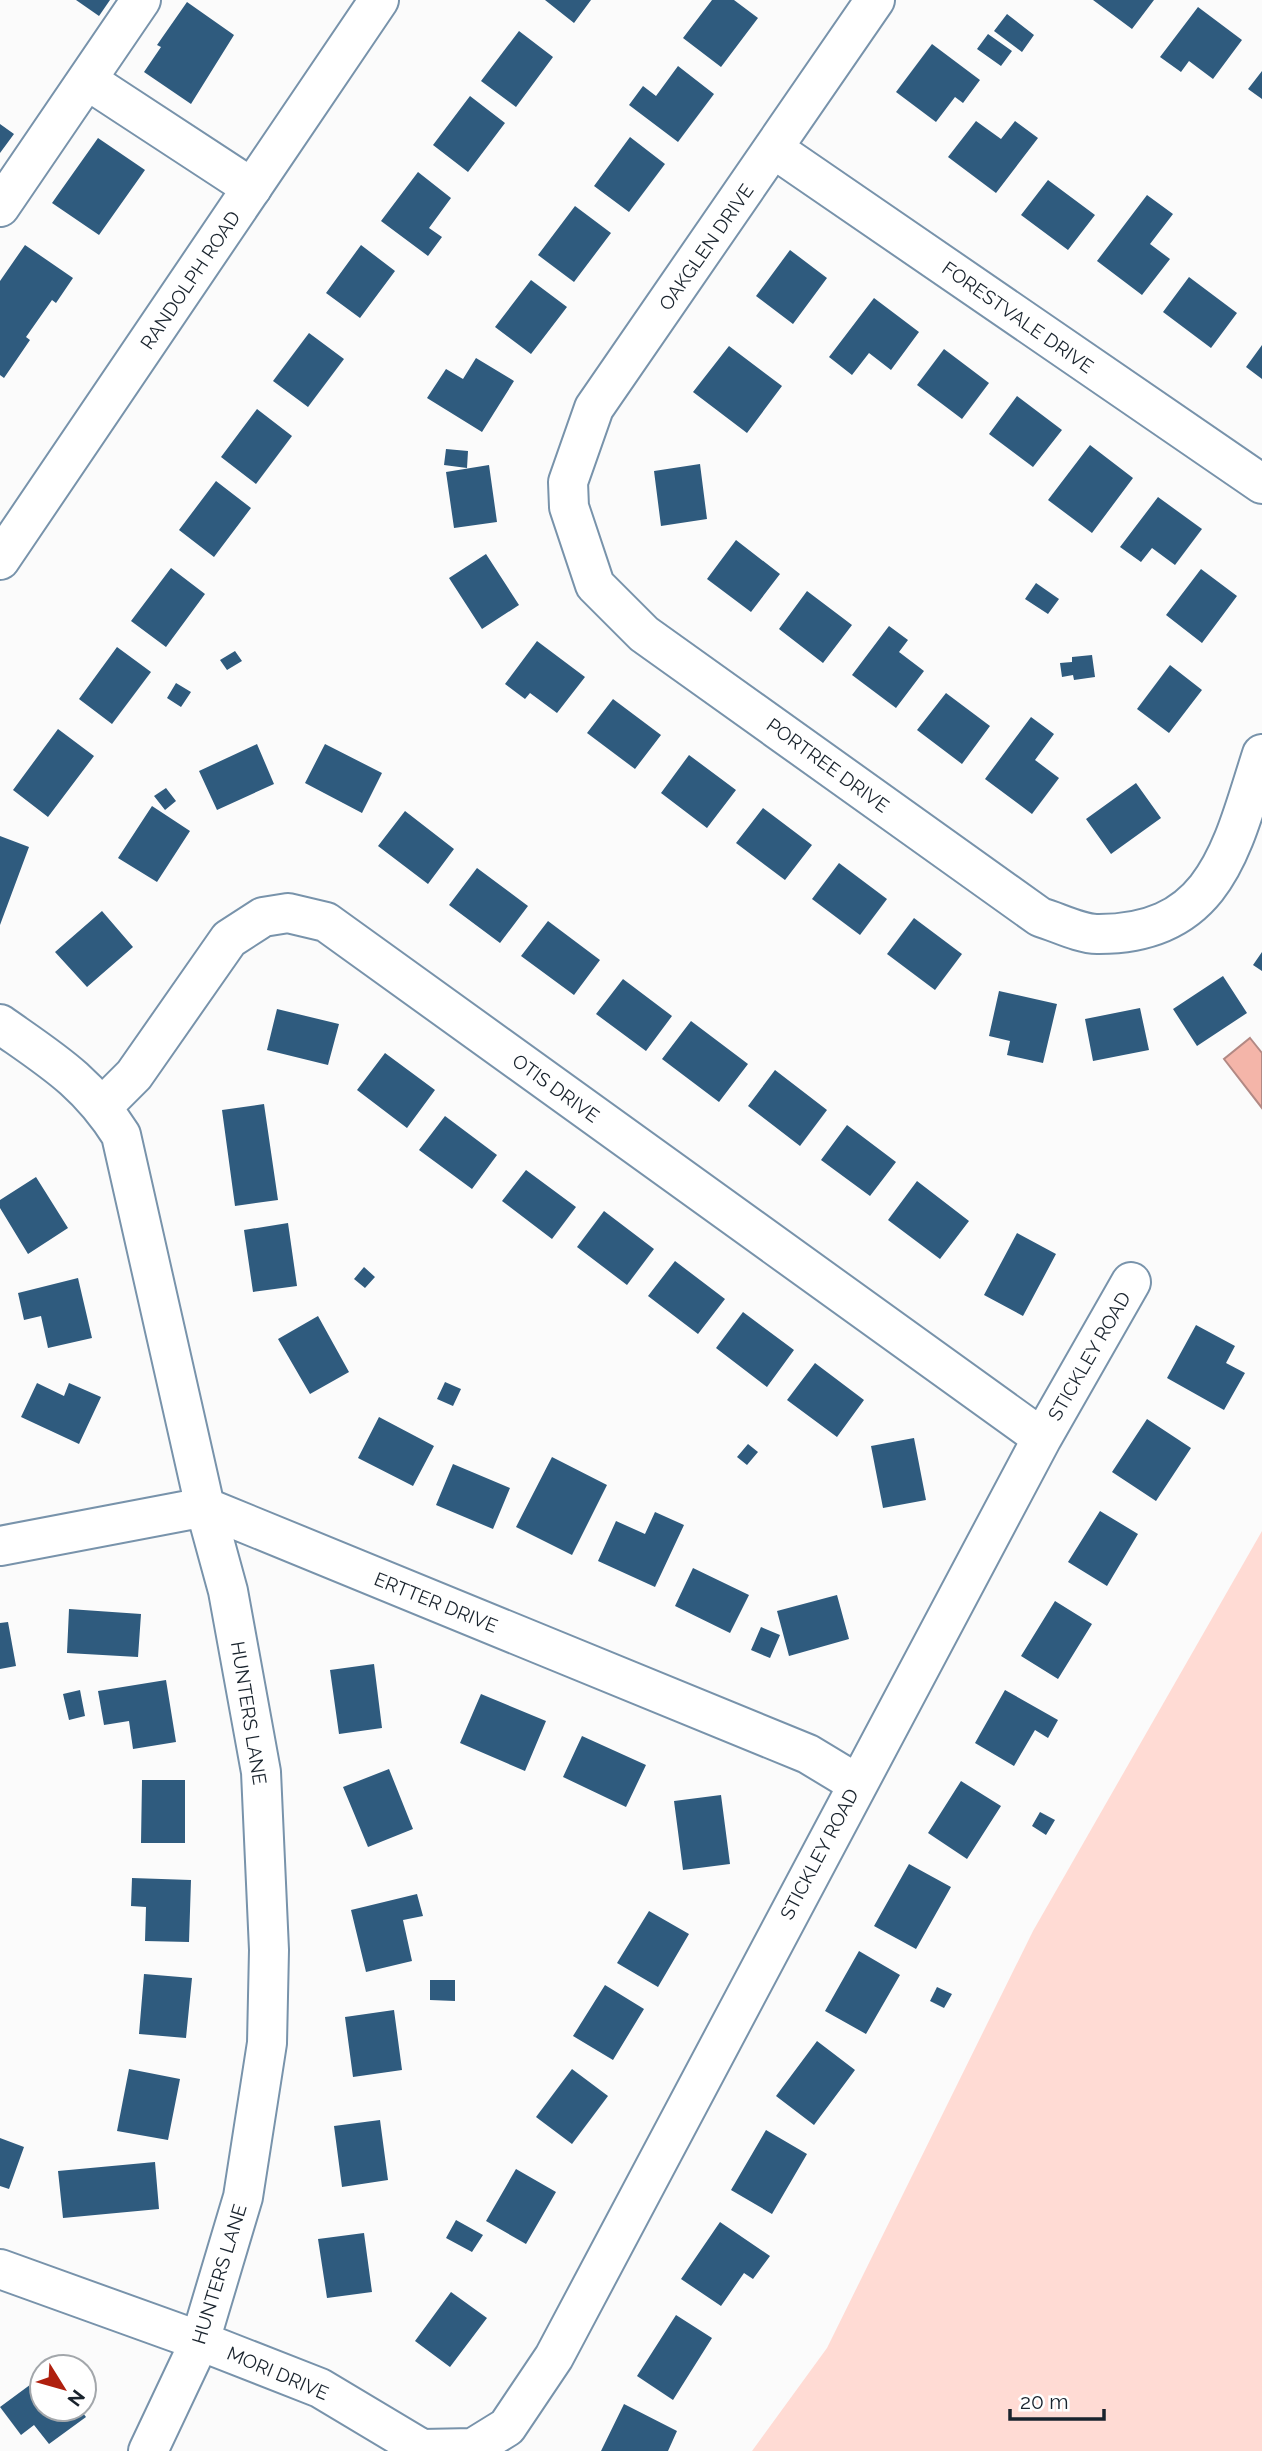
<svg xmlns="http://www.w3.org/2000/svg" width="1262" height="2451" font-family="Raleway,sans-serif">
<rect width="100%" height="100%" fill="#fbfbfb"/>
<path fill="#ffdbd4" d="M 1262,1531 L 1262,2451 L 752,2451 L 827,2348 L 1033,1931 Z"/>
<path fill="#f4b5a9" stroke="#b28984" stroke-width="2" d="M 1250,1038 L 1262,1053 L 1262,1108 L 1224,1059 Z"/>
<path fill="#2f5b7e" d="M 76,0 L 110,0 L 99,16 Z
M 545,0 L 591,0 L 574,23 Z
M 712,0 L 734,0 L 758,18 L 721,67 L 683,38 Z
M 1093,0 L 1154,0 L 1132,29 Z
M 187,2 L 234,35 L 191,104 L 144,72 L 161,47 L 157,45 Z
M 1198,7 L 1242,40 L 1213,79 L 1189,61 L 1181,72 L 1160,57 Z
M 1007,14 L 1034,35 L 1022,52 L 994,31 Z
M 519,31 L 553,57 L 516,107 L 481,81 Z
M 988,34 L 1012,51 L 1001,66 L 977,49 Z
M 932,44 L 980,80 L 963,103 L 955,97 L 936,122 L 896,92 Z
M 678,66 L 714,94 L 678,142 L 629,105 L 643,86 L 656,96 Z
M 1262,71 L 1262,99 L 1248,89 Z
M 470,96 L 505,123 L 468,172 L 433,145 Z
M 976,121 L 1001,139 L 1015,121 L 1038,138 L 996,193 L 948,157 Z
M 0,124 L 14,134 L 0,153 Z
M 630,137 L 665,164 L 629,212 L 594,186 Z
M 98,138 L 145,170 L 99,235 L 52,203 Z
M 418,172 L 451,198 L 429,228 L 442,237 L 428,256 L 381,221 Z
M 1048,180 L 1095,215 L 1068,250 L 1021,215 Z
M 1147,195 L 1173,214 L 1150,244 L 1170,259 L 1142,295 L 1097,261 Z
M 575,206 L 611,233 L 574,282 L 538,255 Z
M 25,245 L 73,278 L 56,303 L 52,300 L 26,337 L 30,340 L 4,378 L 0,375 L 0,281 Z
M 361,245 L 395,271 L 360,318 L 326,293 Z
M 790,250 L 827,278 L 793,324 L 756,296 Z
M 1189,277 L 1237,313 L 1211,348 L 1163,312 Z
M 531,280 L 567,307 L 531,354 L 495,327 Z
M 874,298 L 919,332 L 891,370 L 869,353 L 852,375 L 829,357 Z
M 309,333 L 344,359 L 308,407 L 273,381 Z
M 1262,345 L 1262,379 L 1246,367 Z
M 729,346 L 782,386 L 747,433 L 693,392 Z
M 944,349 L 989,383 L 962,419 L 917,385 Z
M 476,358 L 514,381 L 482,432 L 427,398 L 446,369 L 463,379 Z
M 1017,396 L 1062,430 L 1033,467 L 989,434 Z
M 257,409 L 292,436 L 256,484 L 221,457 Z
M 1090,445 L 1133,478 L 1092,533 L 1048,500 Z
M 446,449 L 468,451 L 467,468 L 444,465 Z
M 700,464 L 707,519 L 661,526 L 654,471 Z
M 489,465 L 497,522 L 454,528 L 446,472 Z
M 216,481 L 251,508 L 214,557 L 179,530 Z
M 1158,497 L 1202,529 L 1175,565 L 1152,548 L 1141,562 L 1120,547 Z
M 736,540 L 780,574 L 751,612 L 707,579 Z
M 486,554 L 519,605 L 482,629 L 449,578 Z
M 171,568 L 205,594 L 166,647 L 131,621 Z
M 1201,569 L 1237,596 L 1202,643 L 1166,615 Z
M 1036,583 L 1059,599 L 1048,614 L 1025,599 Z
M 807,591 L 852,625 L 823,663 L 779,629 Z
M 889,626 L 908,640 L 899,652 L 924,671 L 896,708 L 852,675 Z
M 537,641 L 585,677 L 557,713 L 530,693 L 525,699 L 505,684 Z
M 117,647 L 151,672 L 112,724 L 79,699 Z
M 235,651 L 242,661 L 227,670 L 220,660 Z
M 1092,655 L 1095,677 L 1074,680 L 1073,675 L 1062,677 L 1060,663 L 1072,662 L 1072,657 Z
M 1170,665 L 1202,690 L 1169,733 L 1137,709 Z
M 176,683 L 191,692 L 181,707 L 167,698 Z
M 946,693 L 990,726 L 962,764 L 917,730 Z
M 613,699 L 661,735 L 635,769 L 587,733 Z
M 1031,717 L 1054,734 L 1035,760 L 1059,778 L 1032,814 L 985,779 Z
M 58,729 L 94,756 L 48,817 L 13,790 Z
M 257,744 L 274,784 L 217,810 L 199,771 Z
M 325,744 L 382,773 L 362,813 L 305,783 Z
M 689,755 L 736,790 L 707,828 L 661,793 Z
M 1136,783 L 1161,818 L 1111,854 L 1086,819 Z
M 166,788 L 176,801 L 165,810 L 154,796 Z
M 152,806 L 190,831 L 157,882 L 118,858 Z
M 763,808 L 812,845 L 785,880 L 736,843 Z
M 405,811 L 454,849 L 428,884 L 378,846 Z
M 0,836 L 29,847 L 0,925 Z
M 839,863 L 887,899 L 860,935 L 812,899 Z
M 477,868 L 528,906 L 500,943 L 449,905 Z
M 102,911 L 133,947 L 87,987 L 55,952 Z
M 914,918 L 962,954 L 935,990 L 887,954 Z
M 548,921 L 600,960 L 574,995 L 521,956 Z
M 1262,952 L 1262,971 L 1253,965 Z
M 1223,976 L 1247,1013 L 1197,1046 L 1173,1009 Z
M 623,979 L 672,1016 L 646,1051 L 596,1014 Z
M 999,991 L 1057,1004 L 1043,1063 L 1007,1055 L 1010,1041 L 989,1036 Z
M 1140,1008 L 1149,1050 L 1093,1061 L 1085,1019 Z
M 277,1009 L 339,1024 L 328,1065 L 267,1050 Z
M 691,1021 L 748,1064 L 719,1102 L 662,1059 Z
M 385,1053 L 435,1090 L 407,1128 L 357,1090 Z
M 775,1070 L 827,1110 L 800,1146 L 748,1106 Z
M 264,1104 L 278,1200 L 235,1206 L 222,1110 Z
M 445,1116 L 497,1155 L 472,1189 L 419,1150 Z
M 847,1125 L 896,1162 L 870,1196 L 821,1160 Z
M 526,1170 L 576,1207 L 552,1239 L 502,1201 Z
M 36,1177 L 68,1228 L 28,1254 L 0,1208 L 0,1200 Z
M 917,1181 L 969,1221 L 940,1259 L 888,1220 Z
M 604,1211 L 654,1249 L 627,1285 L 577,1247 Z
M 288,1223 L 297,1286 L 253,1292 L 244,1230 Z
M 1017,1233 L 1056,1254 L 1023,1316 L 984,1295 Z
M 675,1261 L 725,1299 L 698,1334 L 648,1296 Z
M 364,1267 L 375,1277 L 365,1288 L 354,1279 Z
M 78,1278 L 92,1338 L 48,1348 L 41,1316 L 24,1320 L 18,1293 Z
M 743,1312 L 794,1350 L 767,1387 L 716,1348 Z
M 318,1316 L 349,1372 L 310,1394 L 278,1339 Z
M 1196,1325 L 1235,1346 L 1226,1363 L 1245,1373 L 1224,1410 L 1167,1378 Z
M 815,1363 L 864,1400 L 837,1437 L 787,1400 Z
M 445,1382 L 461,1389 L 453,1406 L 437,1399 Z
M 37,1383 L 64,1396 L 69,1383 L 101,1397 L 79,1444 L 21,1417 Z
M 379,1417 L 434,1446 L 413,1486 L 358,1458 Z
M 1147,1419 L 1191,1448 L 1156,1501 L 1112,1472 Z
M 914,1438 L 926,1500 L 883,1508 L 871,1446 Z
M 748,1444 L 758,1452 L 747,1465 L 737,1457 Z
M 552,1457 L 607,1485 L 572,1555 L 516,1527 Z
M 453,1464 L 510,1488 L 493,1529 L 436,1505 Z
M 1100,1511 L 1138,1534 L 1107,1586 L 1068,1562 Z
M 655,1512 L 684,1525 L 655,1587 L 598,1561 L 616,1521 L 645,1534 Z
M 693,1568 L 749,1595 L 730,1633 L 675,1606 Z
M 837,1595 L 849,1639 L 789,1656 L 777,1611 Z
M 1055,1601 L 1092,1624 L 1058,1679 L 1021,1656 Z
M 69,1609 L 141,1614 L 138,1657 L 67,1653 Z
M 8,1622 L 16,1666 L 0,1669 L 0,1623 Z
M 761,1627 L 780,1635 L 770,1658 L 751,1650 Z
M 374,1664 L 382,1728 L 339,1734 L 330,1670 Z
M 166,1680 L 176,1742 L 133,1749 L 129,1721 L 104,1725 L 98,1691 Z
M 80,1690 L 85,1716 L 69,1720 L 63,1694 Z
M 1005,1690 L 1058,1720 L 1048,1738 L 1035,1730 L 1014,1766 L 975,1743 Z
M 481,1694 L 546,1721 L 525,1771 L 460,1743 Z
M 582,1736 L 646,1765 L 626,1807 L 563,1777 Z
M 389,1769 L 413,1829 L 368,1847 L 343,1787 Z
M 142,1780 L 185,1780 L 185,1843 L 141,1843 Z
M 961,1781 L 1001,1806 L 967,1859 L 928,1833 Z
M 721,1795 L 730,1864 L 683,1870 L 674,1801 Z
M 1040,1812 L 1055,1820 L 1046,1835 L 1032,1826 Z
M 909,1864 L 951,1887 L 916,1949 L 874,1926 Z
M 132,1878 L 191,1880 L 189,1942 L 145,1941 L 146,1907 L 131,1906 Z
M 417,1894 L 423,1916 L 403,1920 L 412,1961 L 366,1972 L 351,1910 Z
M 649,1911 L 689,1934 L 658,1987 L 617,1963 Z
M 859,1951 L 900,1975 L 866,2034 L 825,2011 Z
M 144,1974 L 192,1978 L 186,2038 L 139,2034 Z
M 430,1980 L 455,1980 L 455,2001 L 430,2000 Z
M 605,1985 L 644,2009 L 613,2060 L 573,2036 Z
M 937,1987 L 952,1994 L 944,2008 L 930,2001 Z
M 394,2010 L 402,2070 L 353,2077 L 345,2017 Z
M 817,2041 L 855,2070 L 814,2125 L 776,2096 Z
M 129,2069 L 180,2079 L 168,2140 L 117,2131 Z
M 572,2069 L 608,2096 L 572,2144 L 536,2117 Z
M 380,2120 L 388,2180 L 342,2187 L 334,2126 Z
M 766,2130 L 807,2154 L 772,2214 L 731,2190 Z
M 0,2138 L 24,2147 L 9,2189 L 0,2186 Z
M 155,2162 L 159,2209 L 63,2218 L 58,2171 Z
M 516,2169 L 556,2192 L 526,2244 L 486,2221 Z
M 456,2220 L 483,2235 L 472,2252 L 446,2238 Z
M 720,2222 L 770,2256 L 753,2279 L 744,2273 L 721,2306 L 681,2279 Z
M 364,2233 L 372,2292 L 327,2298 L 318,2239 Z
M 451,2292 L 487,2318 L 450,2367 L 415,2341 Z
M 676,2315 L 712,2338 L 673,2400 L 637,2376 Z
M 42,2376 L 42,2409 L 80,2409 L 86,2417 L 49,2444 L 34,2425 L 21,2435 L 0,2407 Z
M 624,2404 L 677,2431 L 668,2451 L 601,2451 Z"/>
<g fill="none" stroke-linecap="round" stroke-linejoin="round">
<defs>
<path id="minor" d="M 875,0 L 594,408 L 568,482 L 569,507 L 595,585 L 644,634 L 1040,917 C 1057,922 1080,934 1097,934 C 1217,935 1232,846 1262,754
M 87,80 L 252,188
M 774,149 L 1262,484
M 0,207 L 141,0
M 0,1024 C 51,1060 87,1081 121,1135 L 205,1507 L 228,1591 L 261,1772 L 269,1950 L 267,2043 L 243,2197 L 200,2341 L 148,2451
M 103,1106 L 134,1075 L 229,939 L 263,917 L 288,913 L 326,922 L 1042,1438
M 0,1546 L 205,1507 L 808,1754 L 856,1783
M 0,2269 L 200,2341 L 320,2388 L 422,2449 L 473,2448 L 507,2427 L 554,2357 L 1042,1438 L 1131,1282"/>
<path id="major" d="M 0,560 L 379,0"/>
</defs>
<use href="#minor" stroke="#7893ab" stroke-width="42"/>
<use href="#major" stroke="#7893ab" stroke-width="42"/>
<use href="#minor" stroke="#fff" stroke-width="38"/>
<use href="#major" stroke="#fff" stroke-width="38"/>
</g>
<g text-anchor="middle" stroke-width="7" stroke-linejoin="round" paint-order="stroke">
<g font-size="19" fill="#19232d" stroke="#fff">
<text transform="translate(706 247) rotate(-55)" y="7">OAKGLEN DRIVE</text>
<text transform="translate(190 280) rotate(-56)" y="7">RANDOLPH ROAD</text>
<text transform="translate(1018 317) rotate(35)" y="7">FORESTVALE DRIVE</text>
<text transform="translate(828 765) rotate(36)" y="7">PORTREE DRIVE</text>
<text transform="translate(556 1088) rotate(36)" y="7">OTIS DRIVE</text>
<text transform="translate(1089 1356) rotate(-60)" y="7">STICKLEY ROAD</text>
<text transform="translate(436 1602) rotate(22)" y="7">ERTTER DRIVE</text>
<text transform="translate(249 1713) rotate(81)" y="7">HUNTERS LANE</text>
<text transform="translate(819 1854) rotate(-62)" y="7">STICKLEY ROAD</text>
<text transform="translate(219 2274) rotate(-73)" y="7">HUNTERS LANE</text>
<text transform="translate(278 2373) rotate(23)" y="7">MORI DRIVE</text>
</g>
</g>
<g transform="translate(63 2388) rotate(127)"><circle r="33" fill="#ffffff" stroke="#a3a7ab" stroke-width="2"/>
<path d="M0-5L12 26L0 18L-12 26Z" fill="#af200f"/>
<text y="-10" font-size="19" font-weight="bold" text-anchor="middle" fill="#19232d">N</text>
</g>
<path d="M1010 2409v10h94v-10" fill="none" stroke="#19232d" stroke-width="3.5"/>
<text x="1020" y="2409" font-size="21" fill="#19232d" stroke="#ffffff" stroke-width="5" paint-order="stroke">20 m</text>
</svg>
